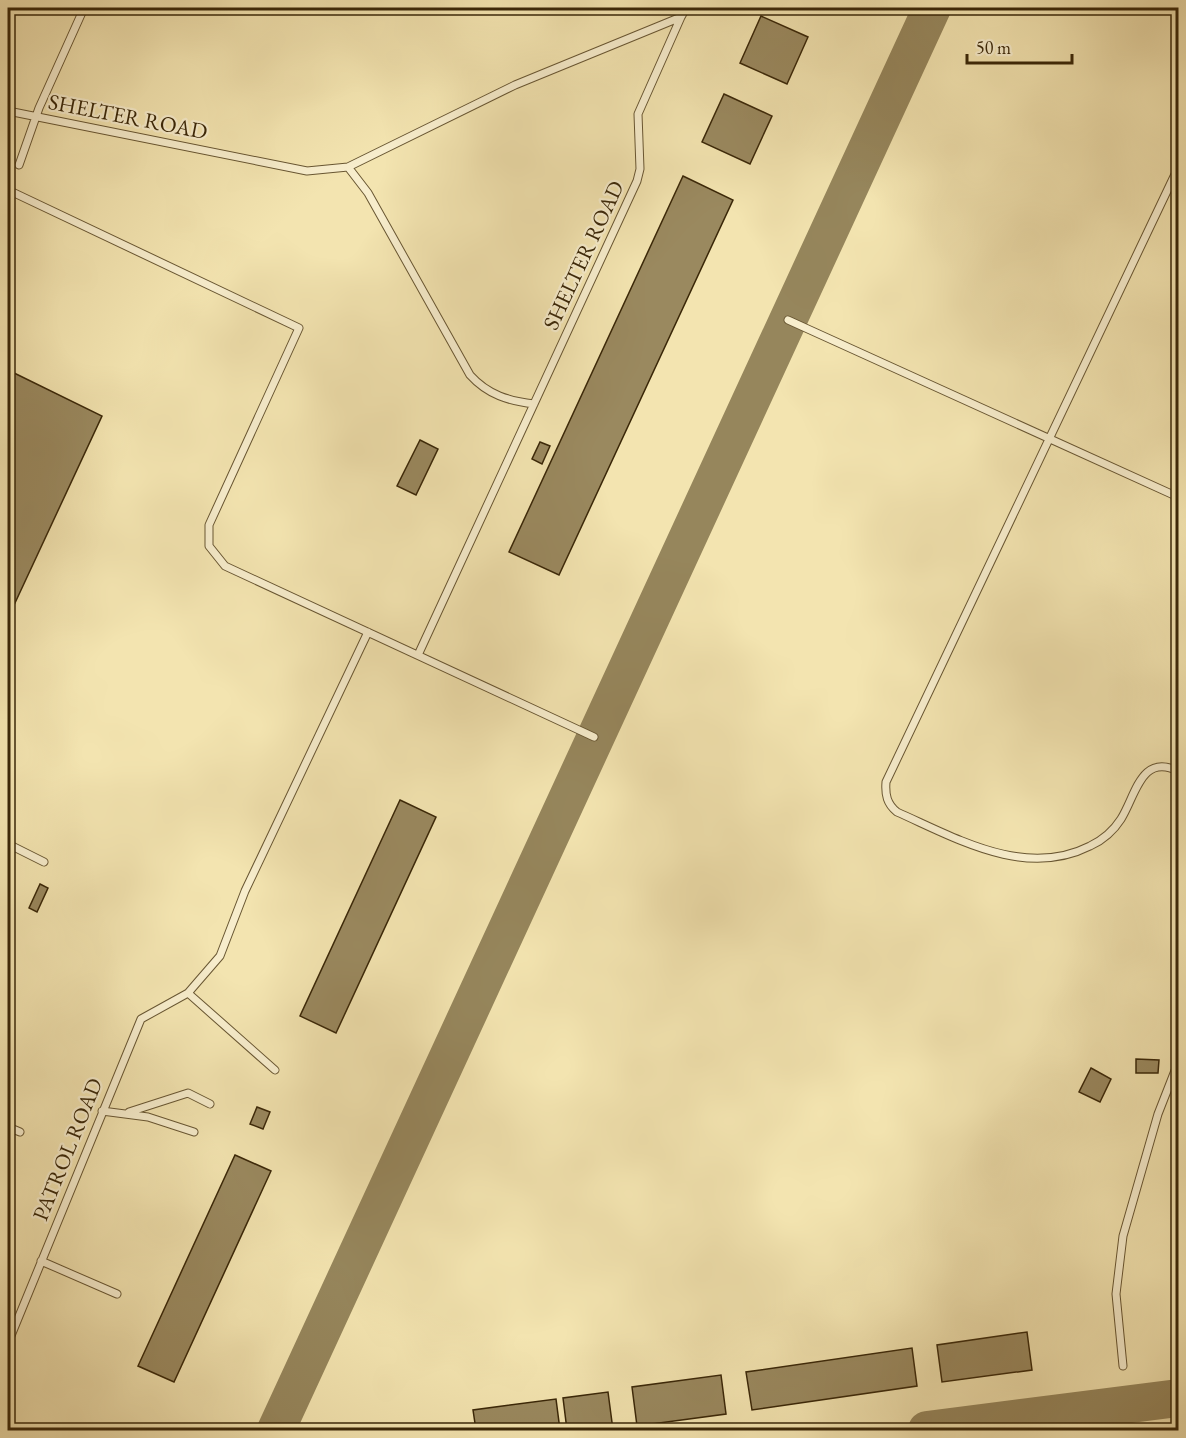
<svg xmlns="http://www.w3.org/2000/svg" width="1186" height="1438" font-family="'EB Garamond',serif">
<rect width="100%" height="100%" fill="#f3e4b0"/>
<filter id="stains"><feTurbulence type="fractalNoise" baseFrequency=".00333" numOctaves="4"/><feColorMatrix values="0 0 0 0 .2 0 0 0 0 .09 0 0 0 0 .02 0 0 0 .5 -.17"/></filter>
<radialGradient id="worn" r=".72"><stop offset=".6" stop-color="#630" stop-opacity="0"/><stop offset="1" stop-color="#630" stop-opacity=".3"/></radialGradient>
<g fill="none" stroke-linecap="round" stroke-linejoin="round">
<path stroke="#96865c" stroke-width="38" d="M 276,1430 L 932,8
M 927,1430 L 1178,1398"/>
</g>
<path fill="#9a895f" stroke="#3a2708" stroke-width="1.5" d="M 761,16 L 808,37 L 787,84 L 740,63 Z
M 724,94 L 772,116 L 750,164 L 702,142 Z
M 683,176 L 733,200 L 559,575 L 509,552 Z
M 8,370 L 102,416 L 8,618 Z
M 420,440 L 438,449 L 416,495 L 397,486 Z
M 540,442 L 550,446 L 542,464 L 532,459 Z
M 400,800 L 436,817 L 336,1033 L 300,1016 Z
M 40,884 L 48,888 L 37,912 L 29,908 Z
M 1136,1059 L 1159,1060 L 1158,1073 L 1136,1073 Z
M 1091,1068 L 1111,1079 L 1100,1102 L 1079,1092 Z
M 257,1107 L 270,1112 L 263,1129 L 250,1124 Z
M 235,1155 L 271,1171 L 174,1382 L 138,1366 Z
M 1027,1332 L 1032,1370 L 942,1382 L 937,1345 Z
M 912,1348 L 917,1386 L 752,1410 L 746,1372 Z
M 721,1375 L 726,1414 L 637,1426 L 632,1387 Z
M 608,1392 L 613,1430 L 567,1430 L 563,1398 Z
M 556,1399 L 560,1430 L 476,1430 L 473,1410 Z"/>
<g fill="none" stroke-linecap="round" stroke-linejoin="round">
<defs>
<path id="lane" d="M 8,111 L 307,171 L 348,167 L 368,193 L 470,375 C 488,395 509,401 534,404
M 19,165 L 39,108 L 84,8
M 348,167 L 515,85 L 681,17 L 686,8
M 1178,168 L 886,782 C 885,795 887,804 897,812 C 956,838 1025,879 1090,846 C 1103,840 1114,830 1121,819 C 1136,795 1141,753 1178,771
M 8,190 L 299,328 L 209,525 L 209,546 L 225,566 L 594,737
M 788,320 L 1178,497
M 418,655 L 637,181 L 640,169 L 638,114 L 681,17
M 8,844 L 44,862
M 188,993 L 275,1070
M 102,1111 L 148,1117 L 194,1132
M 129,1112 L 188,1093 L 210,1104
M 8,1127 L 20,1132
M 41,1261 L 117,1294
M 8,1343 L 141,1019 L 188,993 L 220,956 L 245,891 L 368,632
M 1123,1366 L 1116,1294 L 1123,1236 L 1158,1114 L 1178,1063"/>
</defs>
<use href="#lane" stroke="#685632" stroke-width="9"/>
<use href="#lane" stroke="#f7edcc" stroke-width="7"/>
</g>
<g text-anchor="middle" stroke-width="4.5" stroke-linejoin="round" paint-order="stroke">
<g font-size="22" fill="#3a2708" stroke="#f7edcc">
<text transform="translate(128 116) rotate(11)" y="8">SHELTER ROAD</text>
<text transform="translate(583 255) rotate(-65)" y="8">SHELTER ROAD</text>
<text transform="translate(67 1149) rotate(-68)" y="8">PATROL ROAD</text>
</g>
</g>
<rect width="1186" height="1438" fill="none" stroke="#f3e4b0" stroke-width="30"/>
<rect x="9" y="9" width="1168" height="1420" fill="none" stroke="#3a2708" stroke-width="3"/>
<rect x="15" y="15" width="1156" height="1408" fill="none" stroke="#3a2708" stroke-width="1.5"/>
<path d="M967 54v9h105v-9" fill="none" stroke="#3a2708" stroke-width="3"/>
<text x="976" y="54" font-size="18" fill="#3a2708" stroke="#f7edcc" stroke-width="4.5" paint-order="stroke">50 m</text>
<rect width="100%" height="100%" filter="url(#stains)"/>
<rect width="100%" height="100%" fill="url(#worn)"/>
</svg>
